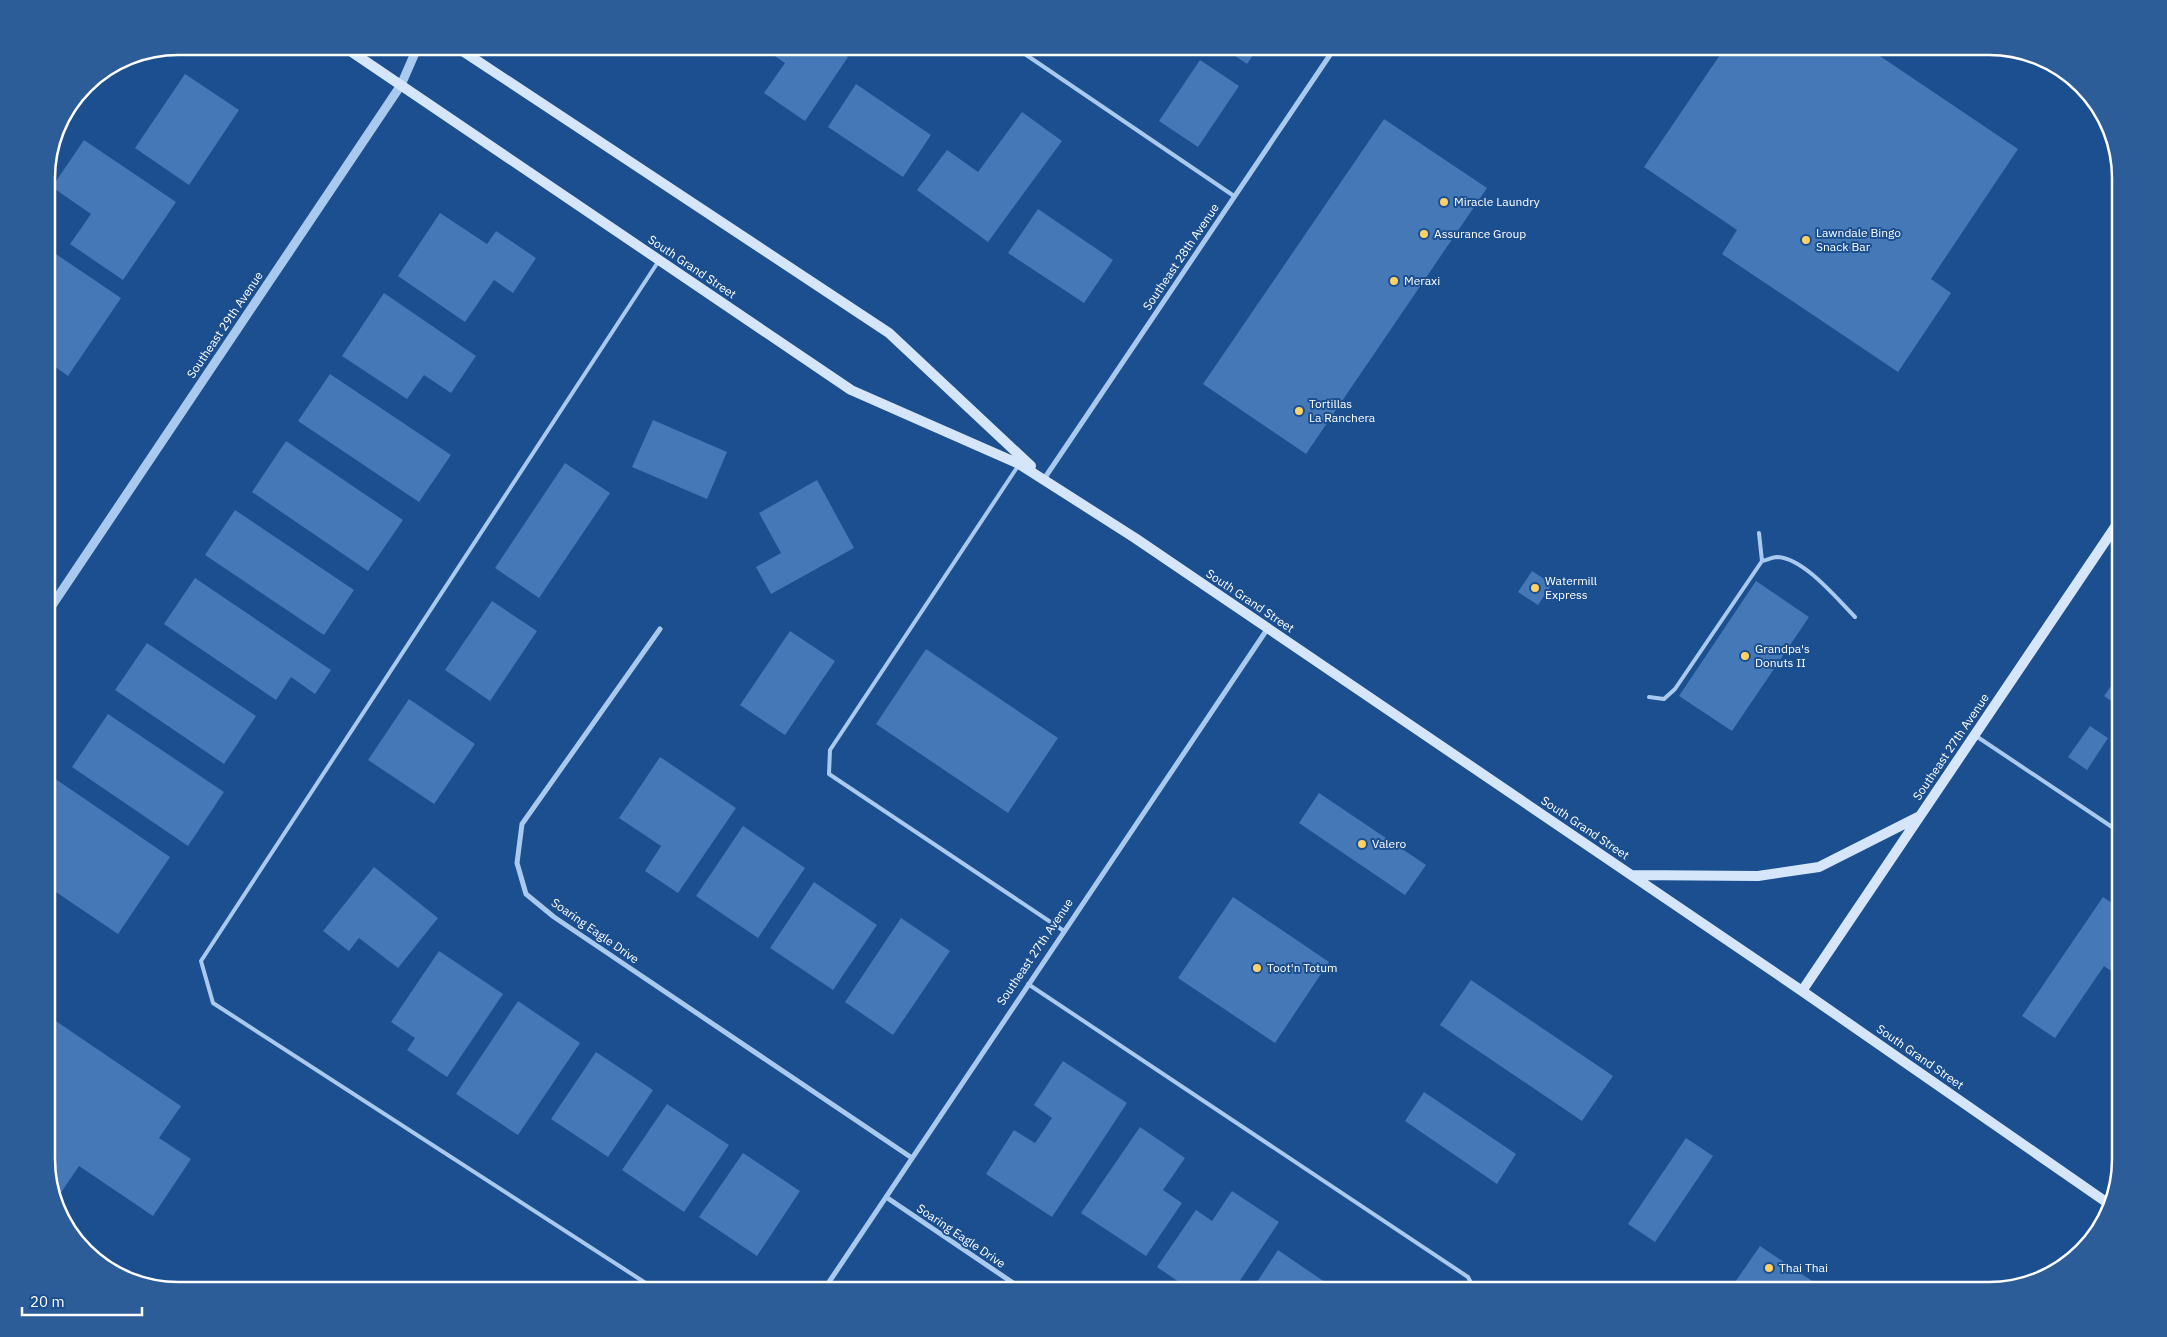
<svg xmlns="http://www.w3.org/2000/svg" width="2167" height="1337" font-family="'IBM Plex Sans',sans-serif">
<rect width="100%" height="100%" fill="#1b4f8f"/>
<path fill="#4478b7" d="M 760,46 L 831,46 L 848,57 L 805,121 L 764,93 L 785,63 Z
M 1221,46 L 1259,46 L 1247,64 Z
M 1726,46 L 1865,46 L 2018,149 L 1931,279 L 1951,293 L 1898,372 L 1722,254 L 1737,230 L 1644,167 Z
M 1200,60 L 1239,86 L 1198,147 L 1159,121 Z
M 185,74 L 239,110 L 189,185 L 135,148 Z
M 856,84 L 931,135 L 903,177 L 828,127 Z
M 1022,112 L 1062,141 L 988,242 L 917,190 L 947,150 L 978,172 Z
M 1384,119 L 1487,188 L 1306,454 L 1203,384 Z
M 84,140 L 176,202 L 123,280 L 70,244 L 91,214 L 52,187 Z
M 1038,209 L 1113,260 L 1084,303 L 1008,253 Z
M 440,213 L 487,244 L 496,231 L 536,258 L 513,293 L 494,280 L 465,322 L 398,276 Z
M 47,248 L 121,298 L 68,376 L 47,361 Z
M 384,293 L 476,356 L 451,393 L 424,375 L 407,399 L 342,356 Z
M 330,374 L 451,455 L 419,502 L 298,421 Z
M 653,420 L 727,452 L 707,499 L 632,467 Z
M 286,441 L 403,520 L 368,571 L 252,492 Z
M 565,463 L 610,493 L 539,598 L 495,568 Z
M 817,480 L 854,548 L 771,594 L 756,567 L 781,553 L 759,513 Z
M 235,510 L 354,590 L 324,635 L 205,555 Z
M 1532,571 L 1552,584 L 1538,605 L 1518,592 Z
M 195,578 L 331,670 L 315,694 L 291,677 L 276,700 L 164,624 Z
M 1756,581 L 1809,617 L 1732,731 L 1679,696 Z
M 492,601 L 537,631 L 490,701 L 445,670 Z
M 790,631 L 835,661 L 785,735 L 740,705 Z
M 147,643 L 256,716 L 224,764 L 115,690 Z
M 926,649 L 1058,738 L 1008,813 L 876,724 Z
M 2121,672 L 2121,708 L 2104,696 Z
M 409,699 L 475,744 L 434,804 L 368,760 Z
M 108,714 L 224,792 L 188,846 L 72,767 Z
M 2090,726 L 2108,738 L 2087,770 L 2068,757 Z
M 660,757 L 736,808 L 678,893 L 645,871 L 661,846 L 619,818 Z
M 54,778 L 170,857 L 118,934 L 47,886 L 47,789 Z
M 1319,793 L 1426,865 L 1405,895 L 1299,823 Z
M 743,826 L 805,868 L 758,938 L 696,896 Z
M 374,867 L 438,918 L 398,968 L 359,938 L 349,951 L 323,931 Z
M 814,882 L 877,925 L 833,990 L 770,948 Z
M 1233,897 L 1329,962 L 1275,1043 L 1178,978 Z
M 2103,897 L 2121,909 L 2121,978 L 2104,966 L 2055,1038 L 2022,1016 Z
M 901,918 L 950,951 L 893,1035 L 845,1002 Z
M 439,951 L 503,994 L 447,1077 L 407,1050 L 415,1038 L 391,1022 Z
M 1471,980 L 1613,1076 L 1582,1121 L 1440,1025 Z
M 518,1001 L 580,1043 L 518,1135 L 456,1094 Z
M 47,1015 L 181,1106 L 159,1138 L 191,1159 L 153,1216 L 79,1166 L 56,1200 L 47,1168 Z
M 596,1052 L 653,1090 L 608,1157 L 551,1119 Z
M 1063,1061 L 1127,1103 L 1052,1217 L 986,1174 L 1014,1130 L 1035,1143 L 1052,1118 L 1034,1105 Z
M 1424,1092 L 1516,1154 L 1497,1184 L 1405,1121 Z
M 667,1104 L 729,1145 L 684,1212 L 622,1170 Z
M 1140,1127 L 1185,1158 L 1163,1190 L 1182,1203 L 1146,1256 L 1081,1213 Z
M 1686,1138 L 1713,1156 L 1655,1242 L 1628,1224 Z
M 743,1153 L 800,1191 L 757,1256 L 699,1217 Z
M 1232,1191 L 1279,1222 L 1233,1291 L 1192,1291 L 1157,1267 L 1196,1210 L 1212,1221 Z
M 1760,1246 L 1827,1291 L 1729,1291 Z
M 1278,1250 L 1338,1291 L 1251,1291 Z"/>
<g fill="none" stroke-linecap="round" stroke-linejoin="round">
<path stroke="#a9c9ee" stroke-width="4" d="M 1013,46 L 1234,196
M 2034,58 L 2081,89
M 1018,466 L 830,750 L 829,774 L 1064,931
M 1759,533 L 1762,561
M 1649,697 L 1664,699 L 1675,689 L 1762,561 C 1767,560 1773,557 1777,557 C 1804,558 1837,599 1855,617
M 1976,736 L 2121,833
M 1028,984 L 1468,1277 L 1475,1291
M 658,1291 L 213,1003 L 201,961 L 658,262"/>
<path stroke="#a9c9ee" stroke-width="5" d="M 1044,479 L 1336,46
M 660,629 L 522,824 L 517,863 L 526,894 L 554,917 L 912,1158
M 886,1197 L 1025,1291
M 823,1291 L 1268,628"/>
<path stroke="#a9c9ee" stroke-width="9" d="M 47,613 L 401,85 L 418,46"/>
<path stroke="#d6e6fa" stroke-width="10" d="M 343,46 L 851,390 L 1019,464 L 1135,538 L 1802,991 L 2109,1204
M 455,46 L 889,333 L 1031,466
M 1631,875 L 1758,876 L 1819,867 L 1918,817
M 1802,991 L 2121,518"/>
</g>
<g fill="#ffd166" stroke="#1b4f8f" stroke-width="2">
<circle cx="1444" cy="202" r="5"/>
<circle cx="1424" cy="234" r="5"/>
<circle cx="1806" cy="240" r="5"/>
<circle cx="1394" cy="281" r="5"/>
<circle cx="1299" cy="411" r="5"/>
<circle cx="1535" cy="588" r="5"/>
<circle cx="1745" cy="656" r="5"/>
<circle cx="1362" cy="844" r="5"/>
<circle cx="1257" cy="968" r="5"/>
<circle cx="1769" cy="1268" r="5"/>
</g>
<g text-anchor="middle" stroke-width="4" stroke-linejoin="round" paint-order="stroke">
<g font-size="12" fill="#fff" stroke="#1b4f8f" text-anchor="start">
<text x="1454" y="206">Miracle Laundry</text>
<text x="1816" y="237">Lawndale Bingo<tspan x="1816" dy="14">Snack Bar</tspan></text>
<text x="1434" y="238">Assurance Group</text>
<text x="1404" y="285">Meraxi</text>
<text x="1309" y="408">Tortillas<tspan x="1309" dy="14">La Ranchera</tspan></text>
<text x="1545" y="585">Watermill<tspan x="1545" dy="14">Express</tspan></text>
<text x="1755" y="653">Grandpa's<tspan x="1755" dy="14">Donuts II</tspan></text>
<text x="1372" y="848">Valero</text>
<text x="1267" y="972">Toot'n Totum</text>
<text x="1779" y="1272">Thai Thai</text>
</g>
<g font-size="12" fill="#fff" stroke="#1b4f8f">
<text transform="translate(1181 257) rotate(-56)" y="4">Southeast 28th Avenue</text>
<text transform="translate(692 267) rotate(34)" y="4">South Grand Street</text>
<text transform="translate(225 325) rotate(-56)" y="4">Southeast 29th Avenue</text>
<text transform="translate(1250 601) rotate(34)" y="4">South Grand Street</text>
<text transform="translate(1951 747) rotate(-56)" y="4">Southeast 27th Avenue</text>
<text transform="translate(1585 828) rotate(34)" y="4">South Grand Street</text>
<text transform="translate(595 931) rotate(35)" y="4">Soaring Eagle Drive</text>
<text transform="translate(1035 952) rotate(-56)" y="4">Southeast 27th Avenue</text>
<text transform="translate(1920 1057) rotate(35)" y="4">South Grand Street</text>
<text transform="translate(961 1236) rotate(34)" y="4">Soaring Eagle Drive</text>
</g>
</g>
<path d="M0 0H2167V1337H0ZM178 55H1989A123 123 0 0 1 2112 178V1159A123 123 0 0 1 1989 1282H178A123 123 0 0 1 55 1159V178A123 123 0 0 1 178 55Z" fill="#2d5d98" fill-rule="evenodd"/>
<path fill="none" stroke="#fff" stroke-width="2.5" d="M178 55H1989A123 123 0 0 1 2112 178V1159A123 123 0 0 1 1989 1282H178A123 123 0 0 1 55 1159V178A123 123 0 0 1 178 55Z"/>
<path d="M22 1307v8h120v-8" fill="none" stroke="#ffffff" stroke-width="2.5"/>
<text x="30" y="1307" font-size="15" fill="#ffffff" stroke="#1b4f8f" stroke-width="4" paint-order="stroke">20 m</text>
</svg>
